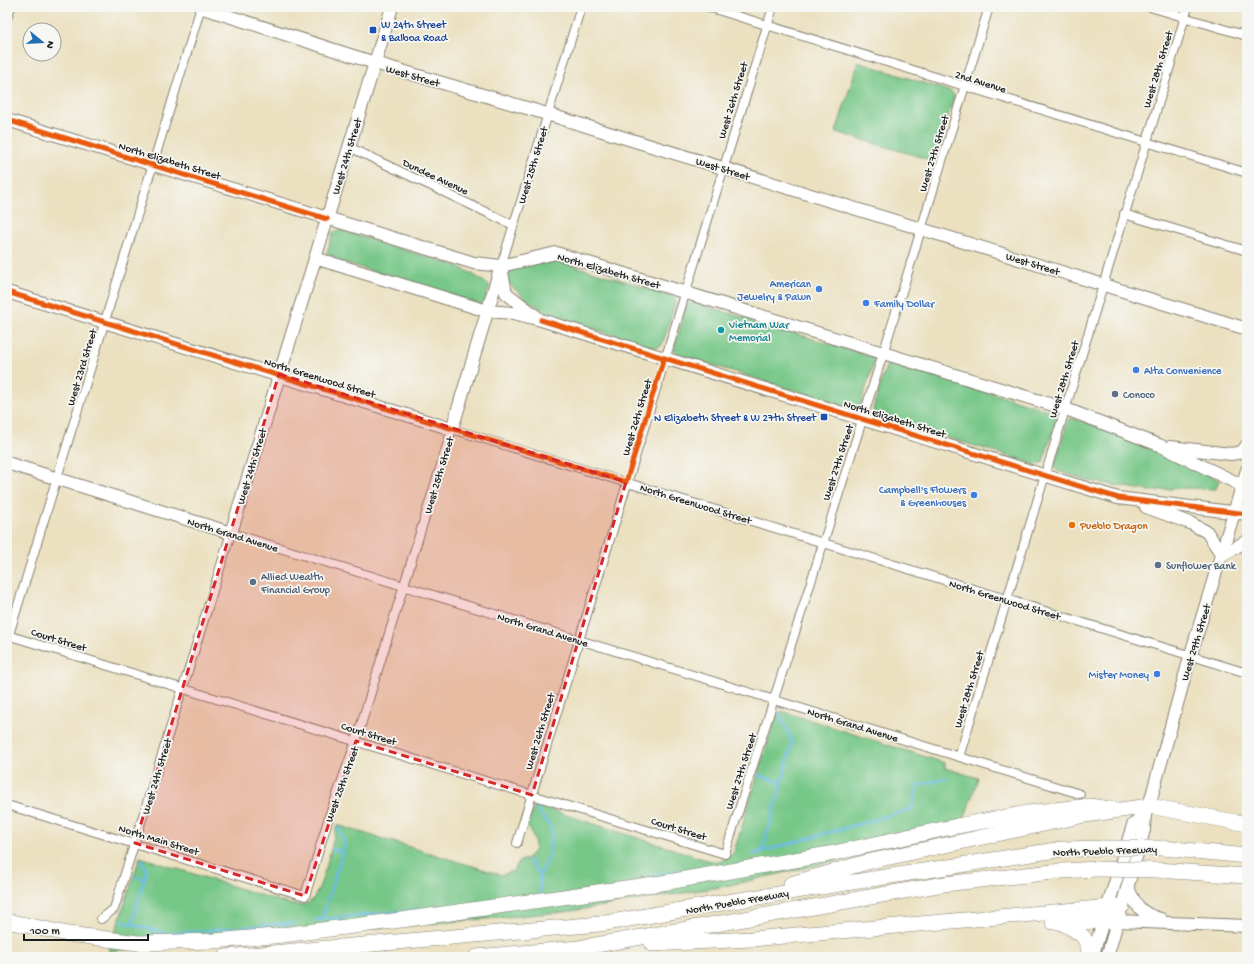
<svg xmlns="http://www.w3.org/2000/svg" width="1254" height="964" font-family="'Gochi Hand',sans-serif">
<rect width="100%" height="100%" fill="#f6f6f2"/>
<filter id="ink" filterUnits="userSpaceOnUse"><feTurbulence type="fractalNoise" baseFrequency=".025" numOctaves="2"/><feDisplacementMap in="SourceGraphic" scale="8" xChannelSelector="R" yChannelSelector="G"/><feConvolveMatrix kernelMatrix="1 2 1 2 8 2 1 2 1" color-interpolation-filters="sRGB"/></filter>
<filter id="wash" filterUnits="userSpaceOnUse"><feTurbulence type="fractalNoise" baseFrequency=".012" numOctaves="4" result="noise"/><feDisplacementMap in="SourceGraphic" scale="16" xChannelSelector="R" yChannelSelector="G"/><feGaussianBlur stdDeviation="0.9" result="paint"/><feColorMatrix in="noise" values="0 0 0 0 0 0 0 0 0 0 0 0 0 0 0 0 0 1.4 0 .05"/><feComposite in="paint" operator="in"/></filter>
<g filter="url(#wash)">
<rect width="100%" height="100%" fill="#ebe1c1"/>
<path fill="#77c788" stroke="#4a7252" d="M 858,62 L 952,92 L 954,97 L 934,161 L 836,132 Z
M 339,230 L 457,266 L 471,273 L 490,286 L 483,305 L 326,257 L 333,232 Z
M 553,262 L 565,263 L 674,296 L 676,301 L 662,345 L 656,348 L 552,316 L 527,300 L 508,283 L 507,274 C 518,262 538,263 553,262 Z
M 693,302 L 872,357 L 874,363 L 860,406 L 855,409 L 676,354 L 674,348 L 686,307 L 688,303 Z
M 894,363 L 1054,412 L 1057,418 L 1043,462 L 1037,465 L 874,415 L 873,409 L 886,366 Z
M 1071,418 L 1113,431 L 1219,480 L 1216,489 L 1181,488 L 1150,491 L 1090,481 L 1057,471 L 1054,466 L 1067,423 Z
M 781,711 L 945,763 L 945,768 L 978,778 L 960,832 L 726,886 L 565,912 L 109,951 L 140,857 L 292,905 C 300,905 306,906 312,900 C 322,890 333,840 337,825 L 502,875 L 513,871 L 520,861 L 527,859 L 535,850 L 534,838 L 527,826 L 535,805 L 707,860 C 719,863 726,860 734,852 L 776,716 Z"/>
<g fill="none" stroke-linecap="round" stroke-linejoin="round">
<path stroke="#6bbce7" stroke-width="2.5" d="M 758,775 L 782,783
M 536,808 L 552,829 L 548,859 L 539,877
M 332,849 L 343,852
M 762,851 L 782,783 L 792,742 L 780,714
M 753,854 L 912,809 L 917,786 L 946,778
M 528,860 L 539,873 L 540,893
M 136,876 L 144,880
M 644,878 L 679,871
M 322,918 L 345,845 L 339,828
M 315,920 L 426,909
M 121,921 L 167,934 L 294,923
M 132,924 L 147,870 L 141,860"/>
</g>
</g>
<g filter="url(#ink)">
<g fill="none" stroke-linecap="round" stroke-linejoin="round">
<defs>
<path id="street" d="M 708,7 L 1247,173
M 1150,7 L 1247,36
M 7,18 L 11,7
M 349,147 L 513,225
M 1124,214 L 1247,251
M 501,266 L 581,7
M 7,635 L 725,854 L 883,354 L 989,7
M 7,641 L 201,7
M 959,757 L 1188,7
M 7,805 L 305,896 L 329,817 L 356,741 L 452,429 L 1247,673
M 517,843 L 773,7
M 101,919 L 114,909 L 231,533 L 1080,794"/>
<path id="secondary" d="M 200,7 L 375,63 L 547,114 L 1247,329
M 7,120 L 474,263 L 501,266 L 556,253 L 1066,409 L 1159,445 L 1247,488
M 315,258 L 487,311 L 513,313 L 541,320 L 1118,498 L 1247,514
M 501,267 L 506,293 L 537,317
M 7,292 L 452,429 L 501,266
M 1170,447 L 1231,454 L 1242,452 L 1247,445
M 7,463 L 231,533 L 392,7
M 1146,507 L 1190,523 L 1207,532 L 1222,555 L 1247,541
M 1128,888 C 1136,906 1141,914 1161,919
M 1118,921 L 1247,926
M 1092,957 L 1133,825 L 1145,814 L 1149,806 L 1190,657 L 1247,470
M 1107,957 L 1144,830 L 1145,814"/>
<path id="highway" d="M 1163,848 L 1247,856
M 1156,870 L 1247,876
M 791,884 L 867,862 L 1085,815 L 1149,806 L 1247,824
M 7,921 L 68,934 L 138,943 L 213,941 L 274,936 L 401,920 L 668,882 L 829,854 L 957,826 L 1028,813 L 1089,806 L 1118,810
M 1053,922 L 1118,921
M 1062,923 C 1078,931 1090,937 1089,957
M 652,944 L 752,939 L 1122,906
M 226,957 L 600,924 L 727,902 L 1062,849 L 1103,848
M 476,957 L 579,948 L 944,884 L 1062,871 L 1097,869"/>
</defs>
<use href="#street" stroke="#847e6e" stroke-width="10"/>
<use href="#secondary" stroke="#847e6e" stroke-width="14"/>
<use href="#highway" stroke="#847e6e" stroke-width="16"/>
<use href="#street" stroke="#fff" stroke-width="8"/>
<use href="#secondary" stroke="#fff" stroke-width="12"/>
<use href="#highway" stroke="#fff" stroke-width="15"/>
<defs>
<path id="highway-bridge" d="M 1103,848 L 1163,848
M 1097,869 L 1156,870"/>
</defs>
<use href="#highway-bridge" stroke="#847e6e" stroke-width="16" stroke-linecap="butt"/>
<use href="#highway-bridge" stroke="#fff" stroke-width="15"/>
<defs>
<path id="cycleway" d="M 7,120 L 327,219
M 7,292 L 626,482 L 664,358
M 541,320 L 1118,498 L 1247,514"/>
</defs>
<use href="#cycleway" stroke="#f6f6f2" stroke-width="8"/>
<use href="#cycleway" stroke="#e8590c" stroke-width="5"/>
</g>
</g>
<path fill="#d62828" fill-opacity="0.2" stroke="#d62828" stroke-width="3" stroke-dasharray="8 5" stroke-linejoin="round" d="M 279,374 L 626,482 L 532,795 L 356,741 L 305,896 L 135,843 Z"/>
<g fill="#1a4fb4" stroke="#f6f6f2" stroke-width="1.5">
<rect x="369" y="26" width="8" height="8" rx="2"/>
<rect x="820" y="413" width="8" height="8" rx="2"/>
</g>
<g fill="#3f7fe0" stroke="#f6f6f2" stroke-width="1.5">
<circle cx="819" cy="289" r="4"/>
<circle cx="866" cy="303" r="4"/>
<circle cx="1136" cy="370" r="4"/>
<circle cx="974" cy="495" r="4"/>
<circle cx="1157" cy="674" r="4"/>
</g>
<circle fill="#0f9aa8" stroke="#f6f6f2" stroke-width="1.5" cx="721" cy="330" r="4"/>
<g fill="#5c6f8a" stroke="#f6f6f2" stroke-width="1.5">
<circle cx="1115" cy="394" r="4"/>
<circle cx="1158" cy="565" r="4"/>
<circle cx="253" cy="582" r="4"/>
</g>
<circle fill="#e8710a" stroke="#f6f6f2" stroke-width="1.5" cx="1072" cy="525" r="4"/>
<g text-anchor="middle" stroke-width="3.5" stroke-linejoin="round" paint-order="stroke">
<g font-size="11" fill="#164399" stroke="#f6f6f2" text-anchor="start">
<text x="381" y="28">W 24th Street<tspan x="381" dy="13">&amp; Balboa Road</tspan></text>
<text x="816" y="421" text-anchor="end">N Elizabeth Street &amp; W 27th Street</text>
</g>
<g font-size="11" fill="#1c1c1c" stroke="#f6f6f2">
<text transform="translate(1157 69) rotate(-73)" y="4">West 28th Street</text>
<text transform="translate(413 75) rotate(16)" y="4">West Street</text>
<text transform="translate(981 81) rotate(17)" y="4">2nd Avenue</text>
<text transform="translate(732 100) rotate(-73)" y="4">West 26th Street</text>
<text transform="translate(933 153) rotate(-73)" y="4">West 27th Street</text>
<text transform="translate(346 156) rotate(-73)" y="4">West 24th Street</text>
<text transform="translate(170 160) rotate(17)" y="4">North Elizabeth Street</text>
<text transform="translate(532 165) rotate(-73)" y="4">West 25th Street</text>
<text transform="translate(723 168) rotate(17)" y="4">West Street</text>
<text transform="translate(436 176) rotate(25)" y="4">Dundee Avenue</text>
<text transform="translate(1033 263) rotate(17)" y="4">West Street</text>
<text transform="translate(609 270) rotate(16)" y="4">North Elizabeth Street</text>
<text transform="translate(81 367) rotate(-73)" y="4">West 23rd Street</text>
<text transform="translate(320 377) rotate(17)" y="4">North Greenwood Street</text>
<text transform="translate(1063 379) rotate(-73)" y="4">West 28th Street</text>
<text transform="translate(636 417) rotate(-73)" y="4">West 26th Street</text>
<text transform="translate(895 418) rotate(17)" y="4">North Elizabeth Street</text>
<text transform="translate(837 462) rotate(-72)" y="4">West 27th Street</text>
<text transform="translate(251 466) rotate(-73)" y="4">West 24th Street</text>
<text transform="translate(438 475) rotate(-73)" y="4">West 25th Street</text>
<text transform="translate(696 503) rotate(17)" y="4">North Greenwood Street</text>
<text transform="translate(233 534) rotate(17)" y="4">North Grand Avenue</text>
<text transform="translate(1005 599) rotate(17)" y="4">North Greenwood Street</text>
<text transform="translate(543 629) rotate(17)" y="4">North Grand Avenue</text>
<text transform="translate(59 639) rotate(17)" y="4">Court Street</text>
<text transform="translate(1195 642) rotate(-73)" y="4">West 29th Street</text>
<text transform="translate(968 689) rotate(-73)" y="4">West 28th Street</text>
<text transform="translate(853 724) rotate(17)" y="4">North Grand Avenue</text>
<text transform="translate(539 731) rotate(-73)" y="4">West 26th Street</text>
<text transform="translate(369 733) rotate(17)" y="4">Court Street</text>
<text transform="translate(740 771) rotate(-72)" y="4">West 27th Street</text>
<text transform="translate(156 776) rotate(-73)" y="4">West 24th Street</text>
<text transform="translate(341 784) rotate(-70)" y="4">West 25th Street</text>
<text transform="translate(679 828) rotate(17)" y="4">Court Street</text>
<text transform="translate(159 839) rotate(17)" y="4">North Main Street</text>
<text transform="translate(1105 850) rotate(-2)" y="4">North Pueblo Freeway</text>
<text transform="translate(737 901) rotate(-10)" y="4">North Pueblo Freeway</text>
</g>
<g font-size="11" fill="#366cbe" stroke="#f6f6f2" text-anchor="end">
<text x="811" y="287">American<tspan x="811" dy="13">Jewelry &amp; Pawn</tspan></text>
<text x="874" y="307" text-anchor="start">Family Dollar</text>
<text x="1144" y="374" text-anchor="start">Alta Convenience</text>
<text x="966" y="493">Campbell's Flowers<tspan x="966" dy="13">&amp; Greenhouses</tspan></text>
<text x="1149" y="678">Mister Money</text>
</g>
<g font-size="11" fill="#0d838f" stroke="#f6f6f2" text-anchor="start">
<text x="729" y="328">Vietnam War<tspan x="729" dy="13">Memorial</tspan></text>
</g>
<g font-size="11" fill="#4e5e75" stroke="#f6f6f2" text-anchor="start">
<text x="1123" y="398">Conoco</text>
<text x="1166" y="569">Sunflower Bank</text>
<text x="261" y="580">Allied Wealth<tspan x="261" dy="13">Financial Group</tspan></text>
</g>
<g font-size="11" fill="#c56008" stroke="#f6f6f2" text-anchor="start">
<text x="1080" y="529">Pueblo Dragon</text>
</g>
</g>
<rect width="1254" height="964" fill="none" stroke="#f6f6f2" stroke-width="24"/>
<g transform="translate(42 42) rotate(108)"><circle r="19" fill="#f6f6f2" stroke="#9f9f9c"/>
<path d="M0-3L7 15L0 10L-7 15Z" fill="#1f6fb2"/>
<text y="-6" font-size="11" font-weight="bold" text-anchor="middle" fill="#1c1c1c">N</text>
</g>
<path d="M24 934v6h124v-6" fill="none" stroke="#1c1c1c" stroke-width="2"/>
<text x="30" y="934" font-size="12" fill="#1c1c1c" stroke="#f6f6f2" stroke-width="3" paint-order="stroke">100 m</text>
</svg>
